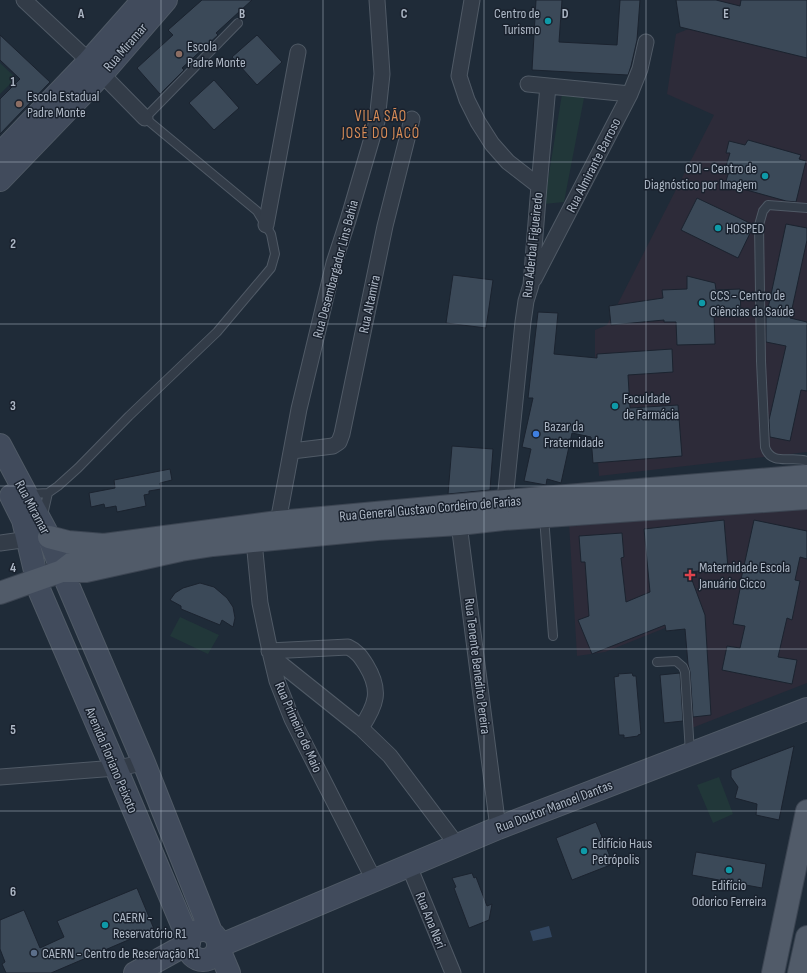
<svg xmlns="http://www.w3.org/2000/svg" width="807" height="973" font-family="'Sofia Sans Condensed',sans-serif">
<rect width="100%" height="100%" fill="#1f2b38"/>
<path fill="#2d2b39" d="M 708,0 L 807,0 L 807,452 L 599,476 L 595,419 L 595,330 L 607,325 L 714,115 L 667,94 L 676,34 L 711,20 Z
M 807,505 L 807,683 L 692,728 L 685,629 L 666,631 L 665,628 L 605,652 L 577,656 L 569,523 Z"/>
<path fill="#213739" d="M 0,63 L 16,78 L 0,94 Z
M 562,94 L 584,98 L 564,202 L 544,204 Z
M 180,617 L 219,635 L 208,654 L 170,636 Z
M 719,777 L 733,814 L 713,823 L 697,785 Z"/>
<path fill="#324660" d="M 549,926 L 552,937 L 533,941 L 530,931 Z"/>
<path fill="#3b4958" stroke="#1b232f" d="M 202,0 L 252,0 L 216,33 L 218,35 L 182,68 L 184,70 L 160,94 L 137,68 L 173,35 L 168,30 Z
M 536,0 L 562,0 L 559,42 L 617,45 L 620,0 L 640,0 L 637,40 L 631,66 L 628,75 L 532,70 Z
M 676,0 L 716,0 L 740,6 L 741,0 L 807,0 L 807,58 L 680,27 Z
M 0,35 L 50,82 L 0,134 L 0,99 L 20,79 L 0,60 Z
M 257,35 L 282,62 L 257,85 L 232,57 Z
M 214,80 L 239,108 L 214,130 L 189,103 Z
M 748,140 L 801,155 L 799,159 L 806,161 L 796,202 L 786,201 L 725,184 L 730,168 L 726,166 L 730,153 L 726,153 L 729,141 L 745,145 Z
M 697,198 L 754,225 L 738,258 L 681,230 Z
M 786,224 L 807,228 L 807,240 L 790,318 L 807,322 L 807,391 L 801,390 L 790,441 L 770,437 L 769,420 L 786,346 L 766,342 L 766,318 Z
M 453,275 L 493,280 L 486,328 L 446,323 Z
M 687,276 L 715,283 L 716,290 L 740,289 L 741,315 L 714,316 L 715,344 L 677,345 L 676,322 L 664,322 L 664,320 L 611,325 L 609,306 L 663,298 L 662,290 L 687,289 Z
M 538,312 L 558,313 L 554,354 L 597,358 L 597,354 L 672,349 L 673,372 L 628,375 L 630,408 L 678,405 L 682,456 L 593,463 L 591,437 L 572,433 L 561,483 L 547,479 L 546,485 L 524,481 L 531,449 L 522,447 L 533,398 L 528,398 Z
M 452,446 L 493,449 L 490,490 L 448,494 Z
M 170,469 L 172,480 L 160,483 L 161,489 L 149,491 L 149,494 L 144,495 L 146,506 L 117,512 L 116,506 L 105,508 L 104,504 L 91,507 L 89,493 L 115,488 L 114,480 Z
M 724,520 L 728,568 L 689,572 L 705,615 L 711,715 L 693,717 L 690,672 L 688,664 L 685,629 L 666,631 L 665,625 L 592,654 L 578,620 L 589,616 L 585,562 L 581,562 L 579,536 L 622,533 L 624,557 L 621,558 L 626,602 L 650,592 L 644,529 Z
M 754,520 L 807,531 L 807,559 L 800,557 L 795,580 L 800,581 L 792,620 L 787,618 L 778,657 L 797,660 L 792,684 L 722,670 L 727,646 L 740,648 L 745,626 L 733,624 L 741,584 L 740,584 Z
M 200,583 L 214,587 L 227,598 L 233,607 L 235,618 L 233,627 L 222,620 L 220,625 L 181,609 L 181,606 L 170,600 L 175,593 L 183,588 Z
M 632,673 L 633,676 L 636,676 L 641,734 L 638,735 L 638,736 L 624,738 L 624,735 L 619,735 L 614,677 L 619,676 L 618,674 Z
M 680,673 L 683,721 L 664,723 L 660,675 Z
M 794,746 L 779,820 L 756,815 L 757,804 L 735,798 L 738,787 L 731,777 L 731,770 Z
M 596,822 L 613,864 L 572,880 L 556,838 Z
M 696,852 L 766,864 L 762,888 L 692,875 Z
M 472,873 L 474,878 L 476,877 L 487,906 L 492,904 L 489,920 L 469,928 L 454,888 L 456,887 L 452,878 Z
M 137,888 L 154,929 L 51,973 L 6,973 L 2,964 L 5,962 L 0,949 L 0,920 L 24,910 L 40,948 L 64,937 L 57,921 Z"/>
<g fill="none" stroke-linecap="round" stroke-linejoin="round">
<defs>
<path id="lane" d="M 807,208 L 768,205 L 763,211 L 759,225 L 761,361 L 765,447 C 771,467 793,455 807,461
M 29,494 L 48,493 L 58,486 L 78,468 L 129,416 L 217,332 L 271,268 L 275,254 L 271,234 L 257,211 L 145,118 L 238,23
M 43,515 L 48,493
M 544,517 L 553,636
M 657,662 L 676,661 L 683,667 L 685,672 L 690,753"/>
<path id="street" d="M 24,0 L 89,61 L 145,118
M 472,0 L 459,76 L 467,100 L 478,122 L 492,144 L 508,162 L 539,186 L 531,285 L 526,301 L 523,322 L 504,510
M 528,84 L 630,94
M 539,186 L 548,86
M 266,225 L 298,52
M 534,279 L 630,94 L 640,69 L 646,42
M 292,451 L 333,446 L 339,442 L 342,434 L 385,226 L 412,119
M 461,514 L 459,524 L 498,828
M 278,530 L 278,522 L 299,409 L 334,263 L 348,220 L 377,121 L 382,74 L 377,0
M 254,541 L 260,603 L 271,656 L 277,681 L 292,719 L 374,880
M 0,543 L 36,538
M 269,651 L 348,647 C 357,651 361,657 366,665 C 382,691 376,705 361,728
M 271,656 L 361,728 L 390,756 L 457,845
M 0,777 L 116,768 L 144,763
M 409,866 L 453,973"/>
<path id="secondary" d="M 0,154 L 89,61 L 143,0
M 0,180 L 102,74 L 166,0
M 0,445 L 49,537 L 62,571 L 144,763 L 211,932
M 11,496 L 23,520 L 40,592 L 116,768 L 189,941
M188 945a15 15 0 1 1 30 0a15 15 0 1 1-30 0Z
M 219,946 L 498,828 L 807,709
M 218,947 L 229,973
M 135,973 L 189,943"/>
<path id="primary" d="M 49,537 L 68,542 L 104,545
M 62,571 L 80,557 L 104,545 L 278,522 L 505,501 L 807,476
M 0,593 L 62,571 L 86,571 L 181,550 L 213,545 L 377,529 L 459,524 L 503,519 L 807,498
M 773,973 L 807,811
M 799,973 L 807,937"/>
</defs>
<use href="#lane" stroke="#505a66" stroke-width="10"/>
<use href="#street" stroke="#505a66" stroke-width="17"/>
<use href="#secondary" stroke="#505a66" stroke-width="24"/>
<use href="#primary" stroke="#3c4552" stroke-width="24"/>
<use href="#lane" stroke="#333c48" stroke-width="8"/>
<use href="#street" stroke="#333c48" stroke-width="15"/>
<use href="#secondary" stroke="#414b5c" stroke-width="22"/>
<use href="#primary" stroke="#515b69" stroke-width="22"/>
</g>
<path fill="none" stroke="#adb7c5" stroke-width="1" stroke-opacity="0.55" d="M 161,0 L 161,973M 323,0 L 323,973M 484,0 L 484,973M 646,0 L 646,973M 0,162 L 807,162M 0,324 L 807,324M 0,486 L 807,486M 0,649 L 807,649M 0,811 L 807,811"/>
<g fill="#0f9aa8" stroke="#19212d" stroke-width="1.5">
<circle cx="548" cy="21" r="4"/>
<circle cx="765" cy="176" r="4"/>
<circle cx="718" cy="228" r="4"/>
<circle cx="702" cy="303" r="4"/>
<circle cx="615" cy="406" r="4"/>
<circle cx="584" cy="851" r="4"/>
<circle cx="729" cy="870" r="4"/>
<circle cx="105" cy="925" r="4"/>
</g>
<g fill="#8d6e63" stroke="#19212d" stroke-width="1.5">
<circle cx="179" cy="54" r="4"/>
<circle cx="19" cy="104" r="4"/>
</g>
<circle fill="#3f7fe0" stroke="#19212d" stroke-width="1.5" cx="536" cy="434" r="4"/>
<path fill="#e0444e" stroke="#19212d" stroke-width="1.5" d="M688 569h4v4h4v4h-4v4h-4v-4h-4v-4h4z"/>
<circle fill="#5c6f8a" stroke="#19212d" stroke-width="1.5" cx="34" cy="953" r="4"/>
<g text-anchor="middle" stroke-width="3" stroke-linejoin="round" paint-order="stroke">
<g font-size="14" fill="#adb7c5" stroke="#19212d" text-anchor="start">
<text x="540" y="18" text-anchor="end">Centro de<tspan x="540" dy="16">Turismo</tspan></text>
<text x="187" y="51">Escola<tspan x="187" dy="16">Padre Monte</tspan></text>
<text x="27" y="101">Escola Estadual<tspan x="27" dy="16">Padre Monte</tspan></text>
<text x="757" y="173" text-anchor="end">CDI - Centro de<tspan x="757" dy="16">Diagnóstico por Imagem</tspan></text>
<text x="726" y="233">HOSPED</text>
<text x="710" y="300">CCS - Centro de<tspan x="710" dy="16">Ciências da Saúde</tspan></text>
<text x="623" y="403">Faculdade<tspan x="623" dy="16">de Farmácia</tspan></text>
<text x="544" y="431">Bazar da<tspan x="544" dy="16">Fraternidade</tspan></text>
<text x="699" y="572">Maternidade Escola<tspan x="699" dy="16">Januário Cicco</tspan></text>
<text x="592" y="848">Edifício Haus<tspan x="592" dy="16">Petrópolis</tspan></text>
<text x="729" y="890" text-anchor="middle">Edifício<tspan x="729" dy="16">Odorico Ferreira</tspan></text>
<text x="113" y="922">CAERN -<tspan x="113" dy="16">Reservatório R1</tspan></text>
<text x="42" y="958">CAERN - Centro de Reservação R1</text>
</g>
<g font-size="14" fill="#adb7c5" stroke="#19212d">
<text transform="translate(125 47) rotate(-49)" y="5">Rua Miramar</text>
<text transform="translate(593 165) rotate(-63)" y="5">Rua Almirante Barroso</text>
<text transform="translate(532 245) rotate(-84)" y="5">Rua Aderbal Figueiredo</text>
<text transform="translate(335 269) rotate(-75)" y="5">Rua Desembargador Lins Bahia</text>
<text transform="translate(369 304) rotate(-78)" y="5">Rua Altamira</text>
<text transform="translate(33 507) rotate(62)" y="5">Rua Miramar</text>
<text transform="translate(430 508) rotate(-5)" y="5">Rua General Gustavo Cordeiro de Farias</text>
<text transform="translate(478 666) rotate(83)" y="5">Rua Tenente Benedito Pereira</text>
<text transform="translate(299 727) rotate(66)" y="5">Rua Primeiro de Maio</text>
<text transform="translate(112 760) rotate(67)" y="5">Avenida Floriano Peixoto</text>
<text transform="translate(554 806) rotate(-21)" y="5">Rua Doutor Manoel Dantas</text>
<text transform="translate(431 920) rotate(68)" y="5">Rua Ana Neri</text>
</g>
<g font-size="15" letter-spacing="1" fill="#d68b57" stroke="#19212d">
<text x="381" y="121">VILA SÃO<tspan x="381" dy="17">JOSÉ DO JACÓ</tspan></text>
</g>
</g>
<g font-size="13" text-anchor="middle" font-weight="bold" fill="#adb7c5" stroke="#19212d" stroke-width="3" stroke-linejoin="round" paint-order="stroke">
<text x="81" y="18">A</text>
<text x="242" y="18">B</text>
<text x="404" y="18">C</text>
<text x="565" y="18">D</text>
<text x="726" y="18">E</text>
<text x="13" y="86">1</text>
<text x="13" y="248">2</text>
<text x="13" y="410">3</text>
<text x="13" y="572">4</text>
<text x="13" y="734">5</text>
<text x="13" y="896">6</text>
</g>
</svg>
